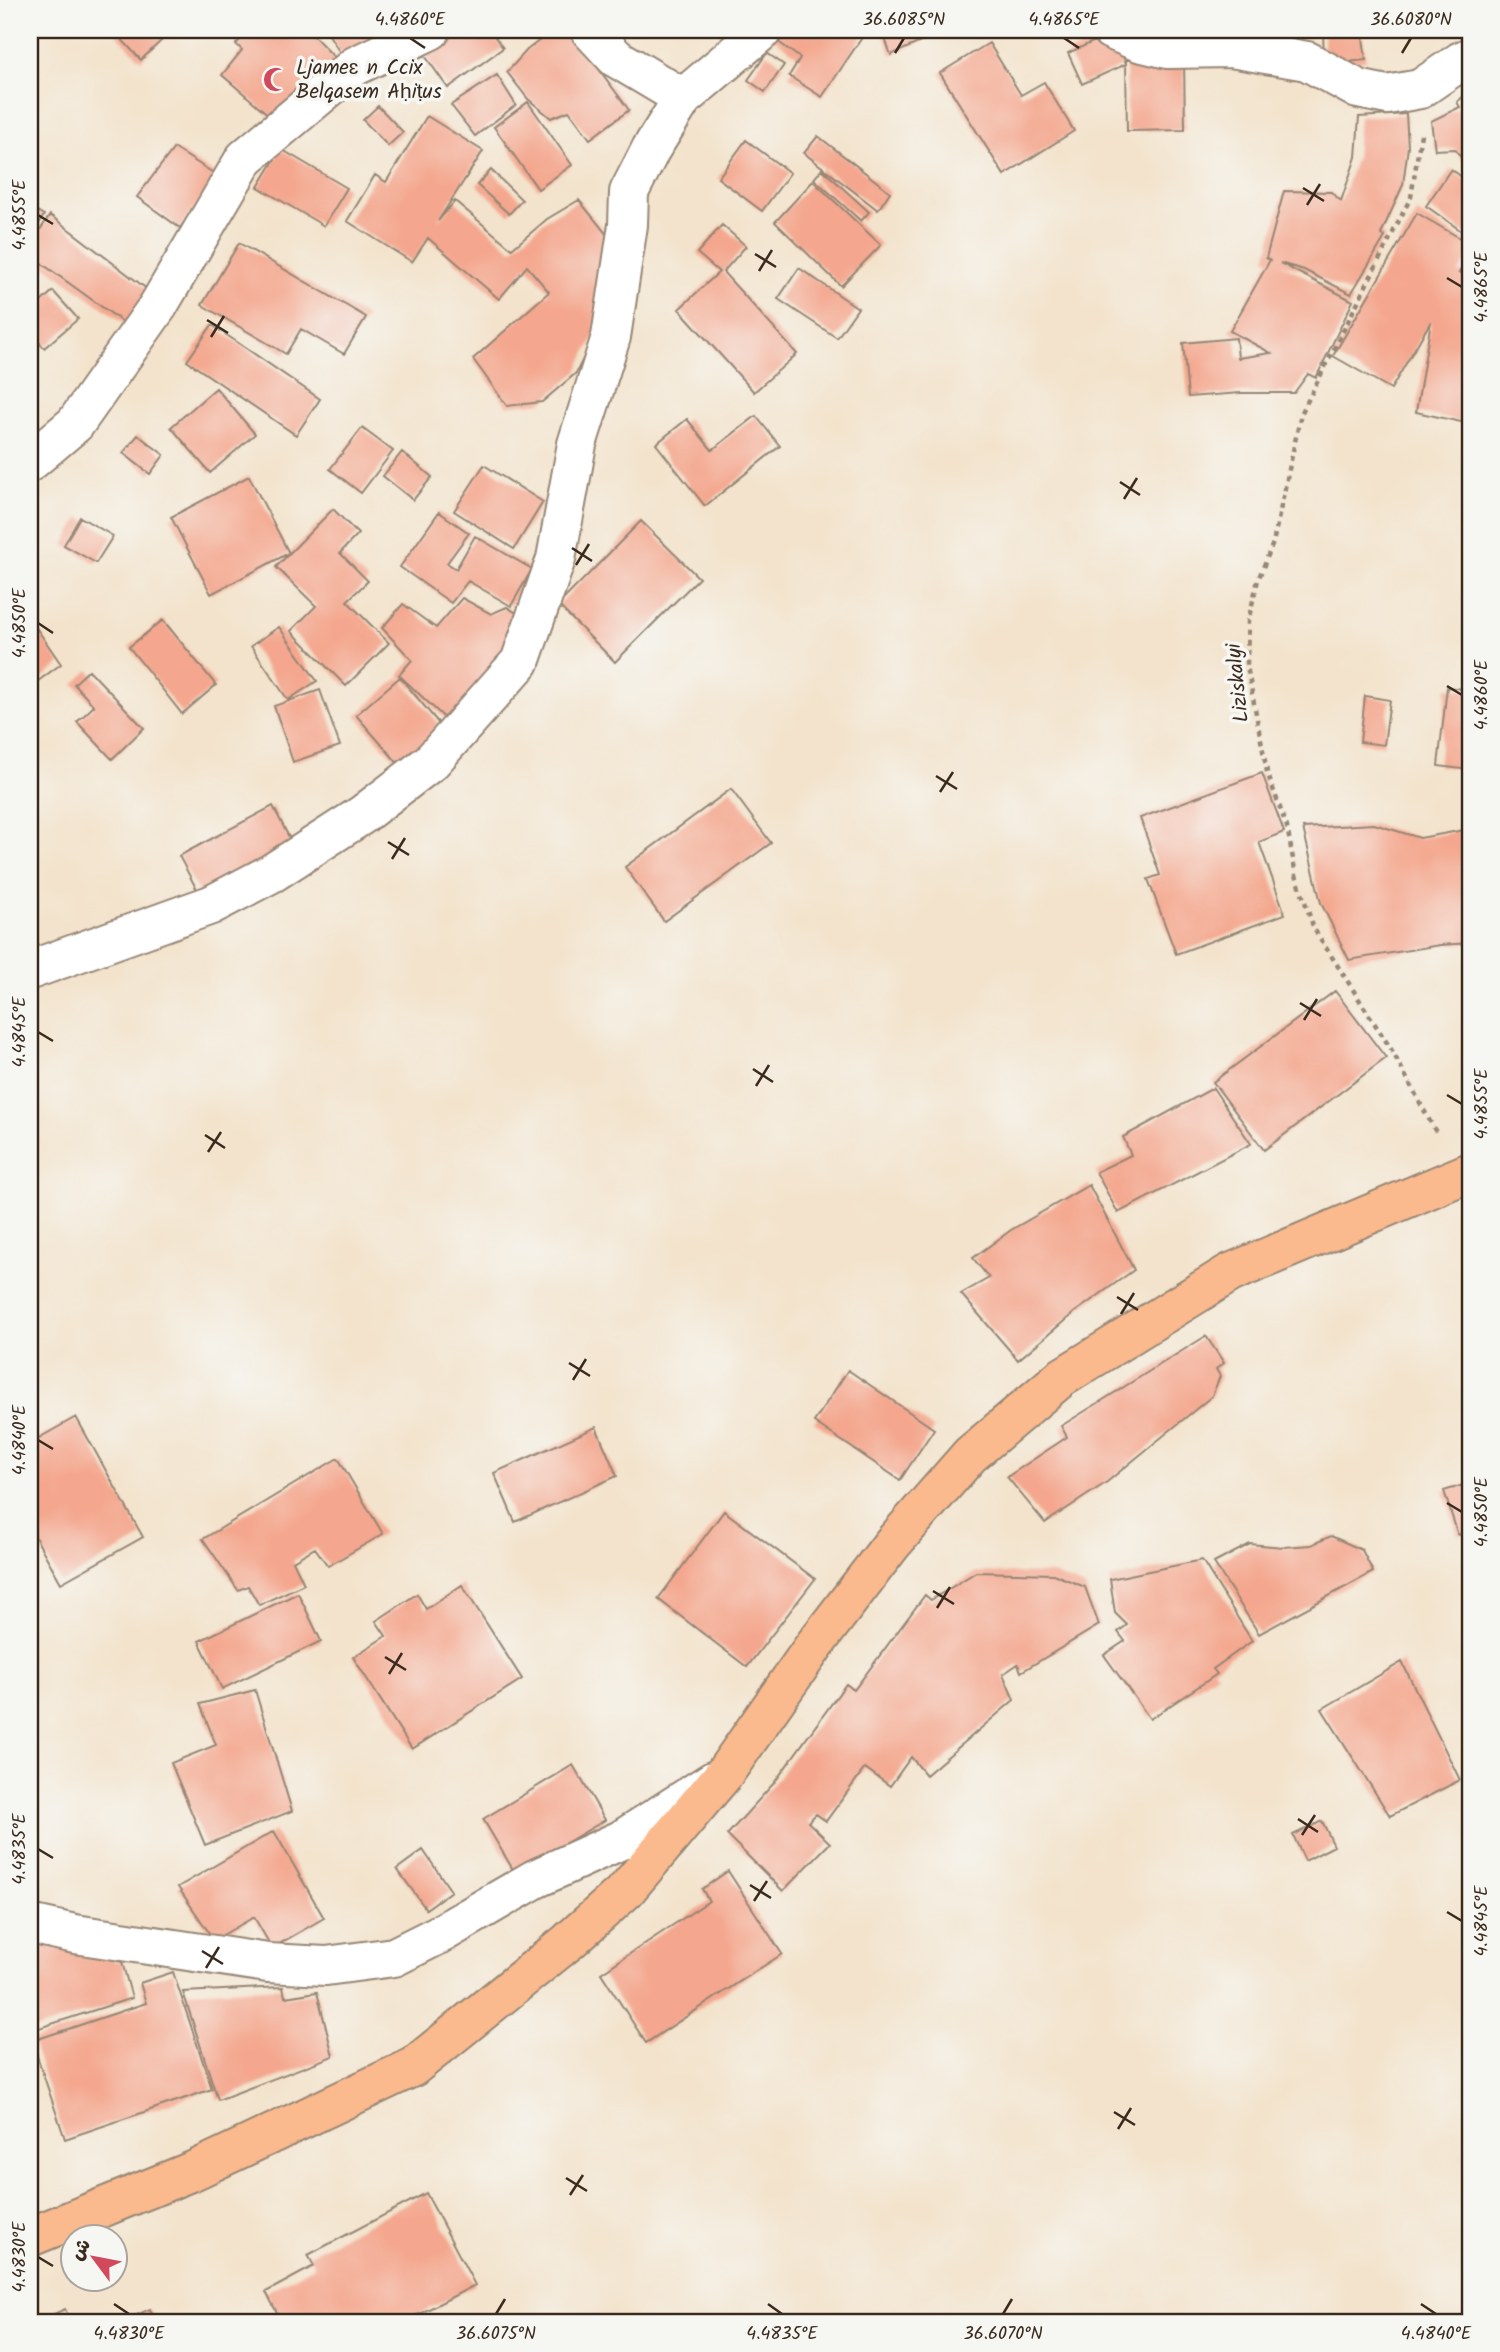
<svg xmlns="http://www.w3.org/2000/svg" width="1500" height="2352" font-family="Kalam,'Playpen Sans Arabic',sans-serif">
<rect width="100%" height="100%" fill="#f6f6f2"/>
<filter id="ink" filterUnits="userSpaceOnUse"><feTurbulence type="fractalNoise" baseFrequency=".0143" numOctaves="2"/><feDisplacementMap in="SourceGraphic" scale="14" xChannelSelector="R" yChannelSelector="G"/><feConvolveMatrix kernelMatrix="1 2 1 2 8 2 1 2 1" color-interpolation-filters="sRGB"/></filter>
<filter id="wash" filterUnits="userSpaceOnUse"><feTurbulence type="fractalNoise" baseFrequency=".00686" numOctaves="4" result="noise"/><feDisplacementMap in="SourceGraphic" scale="28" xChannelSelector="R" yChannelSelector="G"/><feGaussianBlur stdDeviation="1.57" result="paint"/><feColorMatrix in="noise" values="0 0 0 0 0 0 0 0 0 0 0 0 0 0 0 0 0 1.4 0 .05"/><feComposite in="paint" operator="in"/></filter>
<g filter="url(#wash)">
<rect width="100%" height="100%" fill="#f3e3cc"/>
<g id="blocks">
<path fill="#f4a78e" d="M 113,30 L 154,30 L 163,39 L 141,60 Z
M 249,30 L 308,30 L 339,62 L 278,123 L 222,75 L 242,50 L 236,44 Z
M 326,30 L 408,30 L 345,61 Z
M 456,30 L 490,30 L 503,48 L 448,88 L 423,53 Z
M 553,30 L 570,30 L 629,110 L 590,139 L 569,111 L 551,118 L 528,99 L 507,72 L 527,50 Z
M 774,30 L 867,30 L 822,97 L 789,76 L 800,58 L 769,35 Z
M 882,30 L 948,30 L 891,55 Z
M 1262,30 L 1295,30 L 1295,31 L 1263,37 Z
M 1323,30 L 1362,30 L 1366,60 L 1324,64 Z
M 1113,33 L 1126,63 L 1126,60 L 1184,59 L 1185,130 L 1127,131 L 1126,64 L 1082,84 L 1068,53 Z
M 989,43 L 1021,95 L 1044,82 L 1074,131 L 1004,175 L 940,73 Z
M 767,53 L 784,65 L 765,92 L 748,80 Z
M 497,75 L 516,105 L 475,136 L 451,105 Z
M 1470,91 L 1470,170 L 1455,149 L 1435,150 L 1431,121 L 1460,107 L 1457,102 Z
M 528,102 L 572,165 L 538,189 L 494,127 Z
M 378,106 L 403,132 L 388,146 L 363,120 Z
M 1406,114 L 1408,147 L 1403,185 L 1381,234 L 1385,237 L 1351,294 L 1304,270 L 1280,263 L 1353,301 L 1316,378 L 1308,374 L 1294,393 L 1241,393 L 1188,397 L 1183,343 L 1236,338 L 1238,358 L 1271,353 L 1230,331 L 1270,260 L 1266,258 L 1284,191 L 1331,192 L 1341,201 L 1356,157 L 1359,117 Z
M 427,116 L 483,151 L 438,221 L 455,201 L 512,249 L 547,219 L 579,200 L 616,246 L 604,317 L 576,373 L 542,402 L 507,406 L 473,359 L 549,292 L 527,266 L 499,299 L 428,238 L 412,262 L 347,221 L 375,175 L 386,182 Z
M 818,136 L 890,192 L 878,210 L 804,153 Z
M 746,140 L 790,173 L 762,211 L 718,178 Z
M 174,148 L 218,176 L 180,228 L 137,197 Z
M 281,149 L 347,188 L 324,226 L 258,187 Z
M 822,169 L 869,212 L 861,221 L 814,179 Z
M 1451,169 L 1470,183 L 1470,237 L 1426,206 Z
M 491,170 L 522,200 L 509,214 L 477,185 Z
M 813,181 L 881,245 L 841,286 L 775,222 Z
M 30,207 L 44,215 L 30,239 Z
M 1417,213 L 1470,244 L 1470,254 L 1459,273 L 1470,274 L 1470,424 L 1416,412 L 1431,321 L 1391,389 L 1333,356 Z
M 50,215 L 156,296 L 134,330 L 30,255 L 30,245 Z
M 722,225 L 746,246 L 723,272 L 797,354 L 754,392 L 679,309 L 719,272 L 697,253 Z
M 239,243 L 366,317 L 344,354 L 301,329 L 286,354 L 202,305 Z
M 799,268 L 858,308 L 837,338 L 778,299 Z
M 53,291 L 78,319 L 44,348 L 30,332 L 30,312 Z
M 212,325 L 320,399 L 296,435 L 187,361 Z
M 216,388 L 255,434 L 210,473 L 171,427 Z
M 756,416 L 780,446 L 705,506 L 656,444 L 687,419 L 712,450 Z
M 362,428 L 393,451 L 361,493 L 330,469 Z
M 138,435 L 164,455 L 150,474 L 123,453 Z
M 402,452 L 432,477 L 413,500 L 383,476 Z
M 484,465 L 543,502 L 514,549 L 454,511 Z
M 249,476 L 289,553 L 211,594 L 171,517 Z
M 333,509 L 358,534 L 340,553 L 368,581 L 347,601 L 389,643 L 346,686 L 291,631 L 316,606 L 276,567 Z
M 439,512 L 469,533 L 447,563 L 456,569 L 475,536 L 532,569 L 511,606 L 468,581 L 451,603 L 400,567 Z
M 80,517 L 113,536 L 96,563 L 64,545 Z
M 641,521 L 699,578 L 615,662 L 558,605 Z
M 462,598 L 491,614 L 507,607 L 530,622 L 453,726 L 399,675 L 412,660 L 382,628 L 403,604 L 436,628 Z
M 163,620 L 216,685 L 182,714 L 129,647 Z
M 279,627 L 317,681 L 288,700 L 251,646 Z
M 37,629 L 61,664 L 30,687 L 30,634 Z
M 89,670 L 144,728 L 112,759 L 77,722 L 94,706 L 74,684 Z
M 400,677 L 445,731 L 402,768 L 356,715 Z
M 1447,687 L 1470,690 L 1470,770 L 1438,766 Z
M 320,690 L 340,746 L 293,762 L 274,706 Z
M 1365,696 L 1390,700 L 1384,745 L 1360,742 Z
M 1262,773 L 1284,832 L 1259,842 L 1285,914 L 1176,954 L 1148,879 L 1160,875 L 1140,818 Z
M 731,789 L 771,843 L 664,921 L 625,867 Z
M 273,806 L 297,853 L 204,903 L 179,856 Z
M 1374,824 L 1420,838 L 1470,829 L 1470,943 L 1440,945 L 1349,960 L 1321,903 L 1303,828 Z
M 1335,991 L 1386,1058 L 1264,1150 L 1213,1082 Z
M 1213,1088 L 1251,1144 L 1118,1213 L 1096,1172 L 1131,1155 L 1123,1137 Z
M 1089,1185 L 1134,1270 L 1075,1312 L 1018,1360 L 961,1294 L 989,1278 L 973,1258 L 1011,1230 Z
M 1206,1336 L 1224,1363 L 1216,1369 L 1220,1376 L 1212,1396 L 1107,1482 L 1045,1523 L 1007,1477 L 1067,1437 L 1061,1426 Z
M 848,1370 L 934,1429 L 900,1480 L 814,1422 Z
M 76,1417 L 143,1537 L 61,1583 L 30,1528 L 30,1443 Z
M 596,1427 L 617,1476 L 515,1522 L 494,1473 Z
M 338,1458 L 383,1534 L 328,1566 L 315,1548 L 293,1561 L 304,1584 L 259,1605 L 248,1586 L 238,1590 L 203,1539 Z
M 1470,1483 L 1470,1531 L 1458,1535 L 1444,1491 Z
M 724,1511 L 815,1579 L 747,1667 L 658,1599 Z
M 1331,1536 L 1362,1550 L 1373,1572 L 1259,1634 L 1214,1563 L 1250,1544 L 1283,1547 L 1311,1545 Z
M 1202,1560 L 1252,1641 L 1213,1669 L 1217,1674 L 1150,1719 L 1104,1655 L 1125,1641 L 1118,1632 L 1127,1625 L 1115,1613 L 1110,1579 Z
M 976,1572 L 1053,1574 L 1085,1587 L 1099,1625 L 1021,1672 L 1018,1664 L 1003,1674 L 1014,1700 L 926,1775 L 911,1757 L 890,1786 L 865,1768 L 826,1821 L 816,1814 L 808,1822 L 830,1843 L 783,1891 L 727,1835 L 774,1783 L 846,1684 L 854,1690 L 925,1595 L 931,1600 Z
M 462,1585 L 522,1679 L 412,1749 L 353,1657 L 386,1636 L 376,1621 L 417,1594 L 426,1609 Z
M 298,1593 L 321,1641 L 222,1689 L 199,1641 Z
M 1402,1662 L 1460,1780 L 1390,1816 L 1322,1709 Z
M 255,1690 L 292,1811 L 205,1845 L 171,1763 L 216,1745 L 200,1704 Z
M 573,1765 L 605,1820 L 515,1873 L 483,1819 Z
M 1322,1821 L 1334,1846 L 1305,1861 L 1293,1835 Z
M 274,1831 L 324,1918 L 272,1948 L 254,1917 L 214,1940 L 178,1887 Z
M 423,1850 L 451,1891 L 426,1909 L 397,1869 Z
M 728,1871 L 782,1954 L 646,2043 L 601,1973 L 709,1901 L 702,1889 Z
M 30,1940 L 122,1962 L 132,1998 L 30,2031 Z
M 173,1972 L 212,2089 L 65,2139 L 32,2041 L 146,2003 L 140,1983 Z
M 283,1987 L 285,1997 L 317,1992 L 333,2056 L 218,2100 L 183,1992 Z
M 426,2193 L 475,2285 L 404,2322 L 282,2322 L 266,2292 L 314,2266 L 308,2255 Z
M 65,2309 L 71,2322 L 36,2322 Z
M 150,2309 L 156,2322 L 121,2322 Z"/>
</g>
</g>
<g filter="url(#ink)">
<use href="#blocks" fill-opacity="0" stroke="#978675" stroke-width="2"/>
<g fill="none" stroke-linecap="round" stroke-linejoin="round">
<defs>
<path id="minor" d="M 1111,30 L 1139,42 L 1168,49 L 1231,48 L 1307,61 L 1358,89 L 1387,95 L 1420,89 L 1461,61 L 1470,57
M 683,98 L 763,30
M 30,462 L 75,424 L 158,306 L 245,158 L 355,66 L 431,30
M 30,970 L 211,905 L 272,873 L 362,815 L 431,762 L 520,662 L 556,559 L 577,444 L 611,337 L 628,225 L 629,192 L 651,149 L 683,98 L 616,58 L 590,30
M 30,1924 L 75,1934 L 268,1963 L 326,1966 L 394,1957 L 442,1933 L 535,1879 L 621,1840 L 713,1781"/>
<path id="primary" d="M 30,2237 L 195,2170 L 413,2067 L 568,1942 L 626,1890 L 724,1774 L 816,1643 L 892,1544 L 970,1455 L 1061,1378 L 1230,1273 L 1470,1172"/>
</defs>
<use href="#minor" stroke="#978675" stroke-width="42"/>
<use href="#primary" stroke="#978675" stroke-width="42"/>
<path stroke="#978675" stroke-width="4.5" stroke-dasharray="5 5" stroke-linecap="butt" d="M 1421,134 L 1411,197 L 1301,414 L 1273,543 L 1258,580 L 1248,621 L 1247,666 L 1267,772 L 1287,827 L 1296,875 L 1314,929 L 1391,1049 L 1438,1136"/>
<use href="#minor" stroke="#fff" stroke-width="38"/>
<use href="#primary" stroke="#fbba8d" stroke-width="38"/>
</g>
</g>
<path fill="none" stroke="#3b2a1e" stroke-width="2.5" d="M 410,38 L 425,48M 1064,38 L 1079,48M 895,53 L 904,38M 1402,53 L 1411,38M 1303,188 L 1324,201M 1307,205 L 1320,184M 38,215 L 53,224M 755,254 L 776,267M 759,271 L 772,250M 1447,278 L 1462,287M 207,320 L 228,333M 211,337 L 224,316M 1120,482 L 1140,495M 1124,499 L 1137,478M 572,548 L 592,561M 576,565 L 589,544M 38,623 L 53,633M 1447,686 L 1462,695M 936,776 L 957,789M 940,792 L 953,772M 388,842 L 409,855M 392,859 L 405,838M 1300,1003 L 1321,1016M 1304,1020 L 1317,999M 38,1032 L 53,1041M 753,1069 L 773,1082M 756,1086 L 769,1065M 1447,1095 L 1462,1104M 205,1135 L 225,1148M 208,1152 L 221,1132M 1117,1297 L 1138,1310M 1121,1314 L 1134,1293M 569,1363 L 590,1376M 573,1380 L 586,1359M 38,1440 L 53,1449M 1447,1503 L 1462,1512M 933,1591 L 954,1604M 937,1608 L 950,1587M 385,1657 L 406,1670M 389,1674 L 402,1653M 1298,1819 L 1318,1832M 1302,1835 L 1315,1815M 38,1849 L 53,1858M 750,1885 L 771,1898M 754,1901 L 767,1881M 1447,1912 L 1462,1921M 202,1951 L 223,1964M 206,1968 L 219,1947M 1114,2112 L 1135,2125M 1118,2129 L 1131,2108M 566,2178 L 587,2191M 570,2195 L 583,2175M 38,2257 L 53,2266M 114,2304 L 129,2314M 768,2304 L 782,2314M 1421,2304 L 1436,2314M 496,2314 L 505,2299M 1003,2314 L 1012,2299"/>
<defs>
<symbol id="mosque-bare" viewBox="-9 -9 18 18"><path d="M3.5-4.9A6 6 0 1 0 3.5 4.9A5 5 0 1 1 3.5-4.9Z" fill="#d1495b" stroke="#f6f6f2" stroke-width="2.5" paint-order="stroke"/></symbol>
</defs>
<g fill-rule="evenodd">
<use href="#mosque-bare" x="258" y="62" width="35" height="35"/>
</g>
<g text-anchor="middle" stroke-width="7" stroke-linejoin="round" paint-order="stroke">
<g font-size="21" fill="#3b2a1e" stroke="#f6f6f2" text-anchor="start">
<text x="296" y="74">Ljameɛ n Ccix<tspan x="296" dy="24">Belqasem Aḥiṭus</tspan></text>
</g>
<g font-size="21" fill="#3b2a1e" stroke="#f6f6f2">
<text transform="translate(1237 683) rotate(-96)" y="7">Liziskalyi</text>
</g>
</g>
<rect width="1500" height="2352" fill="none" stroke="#f6f6f2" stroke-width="77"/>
<g transform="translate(94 2258) rotate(302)"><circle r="33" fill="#f6f6f2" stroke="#aba49d" stroke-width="2"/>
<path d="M0-5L12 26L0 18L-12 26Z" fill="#d1495b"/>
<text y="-10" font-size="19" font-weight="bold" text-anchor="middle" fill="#3b2a1e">ش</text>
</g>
<rect x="38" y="38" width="1424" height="2276" fill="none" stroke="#3b2a1e" stroke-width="2.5"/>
<g font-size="18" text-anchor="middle" fill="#3b2a1e">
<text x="410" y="25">4.4860°E</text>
<text x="904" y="25">36.6085°N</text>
<text x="1064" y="25">4.4865°E</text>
<text x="1411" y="25">36.6080°N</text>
<text transform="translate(19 215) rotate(-90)" y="6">4.4855°E</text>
<text transform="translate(1481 287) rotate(-90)" y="6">4.4865°E</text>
<text transform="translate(19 623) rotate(-90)" y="6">4.4850°E</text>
<text transform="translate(1481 695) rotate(-90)" y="6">4.4860°E</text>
<text transform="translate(19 1032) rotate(-90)" y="6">4.4845°E</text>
<text transform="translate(1481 1104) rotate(-90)" y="6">4.4855°E</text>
<text transform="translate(19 1440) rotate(-90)" y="6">4.4840°E</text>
<text transform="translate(1481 1512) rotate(-90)" y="6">4.4850°E</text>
<text transform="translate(19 1849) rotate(-90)" y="6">4.4835°E</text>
<text transform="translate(1481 1921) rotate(-90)" y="6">4.4845°E</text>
<text transform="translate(19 2257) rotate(-90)" y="6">4.4830°E</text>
<text x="129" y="2339">4.4830°E</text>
<text x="496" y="2339">36.6075°N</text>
<text x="782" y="2339">4.4835°E</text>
<text x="1003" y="2339">36.6070°N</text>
<text x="1436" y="2339">4.4840°E</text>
</g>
</svg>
